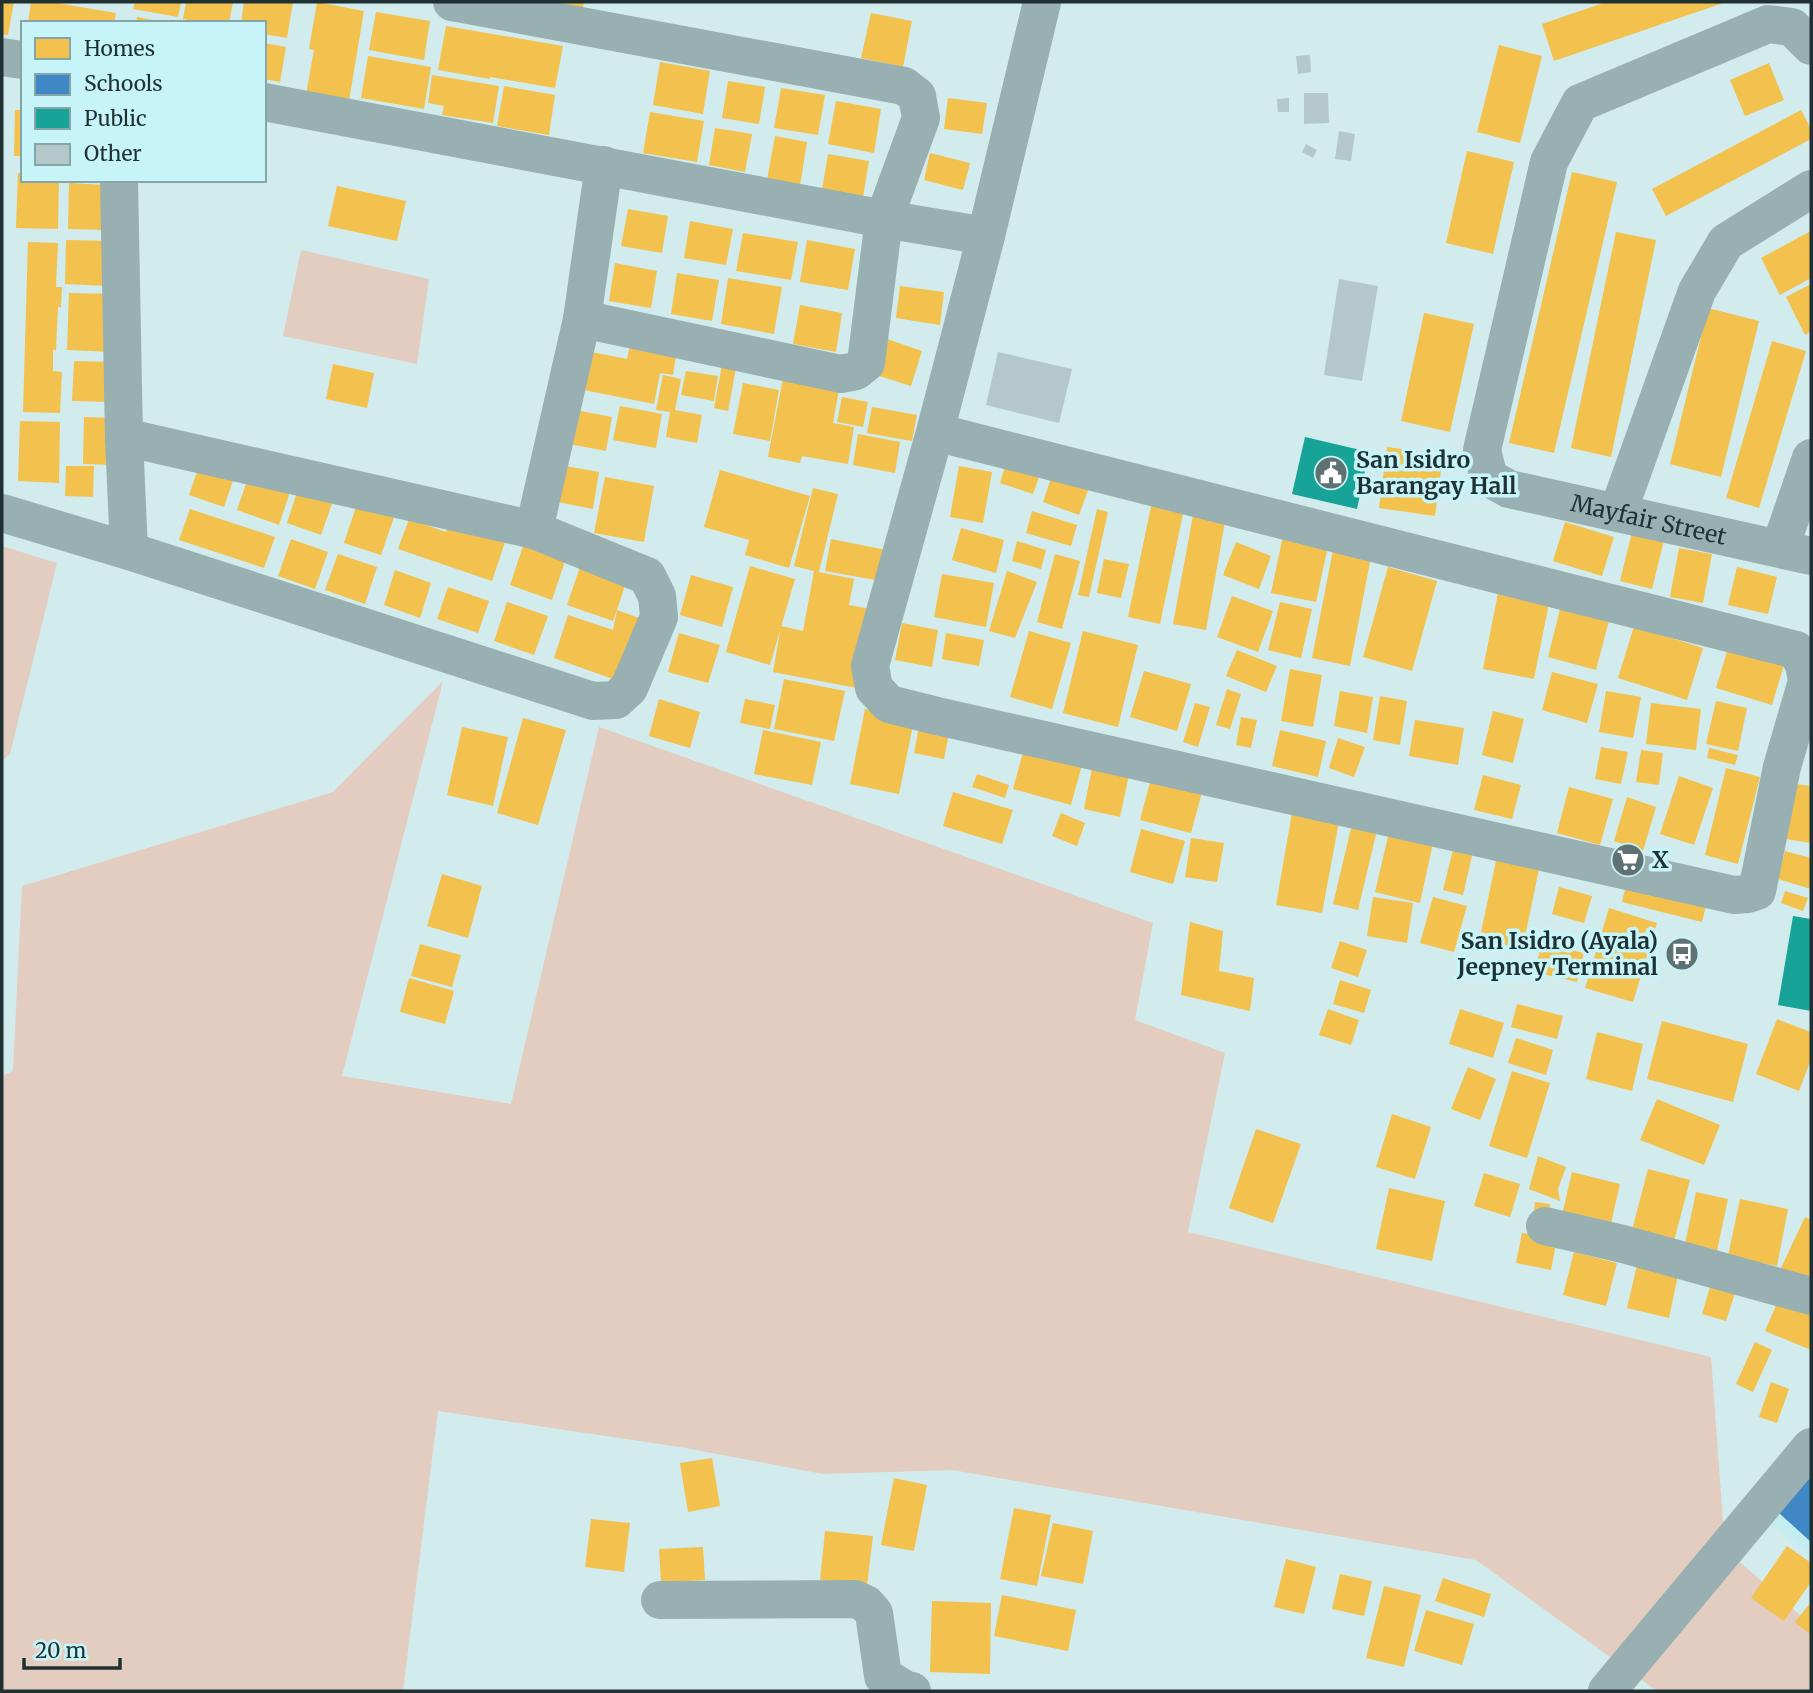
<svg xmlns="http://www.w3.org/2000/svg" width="1813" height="1693" font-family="Merriweather,serif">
<rect width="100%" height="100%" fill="#d2ebed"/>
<path fill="#c3edf0" d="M 1811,1471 L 1811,1557 L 1765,1517 Z"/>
<path fill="#e3ccc0" d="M 301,250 L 429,279 L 417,364 L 283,336 Z
M 2,546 L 57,563 L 10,754 L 2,761 Z
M 443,681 L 342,1076 L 511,1104 L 599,727 L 1153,923 L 1135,1020 L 1225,1053 L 1188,1232 L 1711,1357 L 1725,1549 L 1811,1625 L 1811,1691 L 1657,1691 L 1476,1560 L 952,1470 L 823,1474 L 680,1447 L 438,1411 L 403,1691 L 2,1691 L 2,1076 L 13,1071 L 22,886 L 333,792 Z"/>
<path fill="#f2c14e" d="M 2,2 L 14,2 L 8,35 L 2,34 Z
M 31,2 L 51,2 L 116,13 L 114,23 L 28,23 Z
M 135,2 L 181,2 L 178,17 L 133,9 Z
M 186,2 L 233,2 L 229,23 L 206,23 L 183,19 Z
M 244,2 L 293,2 L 287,38 L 264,34 L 264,23 L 241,23 Z
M 317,2 L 364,11 L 349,101 L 306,94 L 314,50 L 309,49 Z
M 532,2 L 584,2 L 582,12 Z
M 1606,2 L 1726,2 L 1554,61 L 1542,24 Z
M 376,12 L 430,21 L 424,60 L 369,50 Z
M 871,13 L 912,21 L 903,67 L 861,58 Z
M 137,17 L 159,21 L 159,23 L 136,23 Z
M 446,26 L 563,46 L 555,88 L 490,77 L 490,79 L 438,70 Z
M 264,43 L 286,47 L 280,82 L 264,79 Z
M 1499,45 L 1542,56 L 1520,143 L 1477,132 Z
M 368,56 L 431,67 L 424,109 L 361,98 Z
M 660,62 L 710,71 L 703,114 L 653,105 Z
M 1769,63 L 1784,100 L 1745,116 L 1730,80 Z
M 432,75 L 499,86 L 493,123 L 442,115 L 444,106 L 428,103 Z
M 728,81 L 765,87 L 759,124 L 722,118 Z
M 504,86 L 555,95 L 549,135 L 497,126 Z
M 781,88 L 825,95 L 818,135 L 774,128 Z
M 948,98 L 987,103 L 982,134 L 944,129 Z
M 836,101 L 881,109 L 874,153 L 828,144 Z
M 15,110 L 23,110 L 23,156 L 14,156 Z
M 1801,110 L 1811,129 L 1811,139 L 1666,216 L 1652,189 Z
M 650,112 L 704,121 L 697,162 L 643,153 Z
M 715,128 L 752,134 L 745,172 L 709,165 Z
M 775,136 L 807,142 L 800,186 L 767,180 Z
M 1467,151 L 1514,162 L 1493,254 L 1446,243 Z
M 930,153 L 970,163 L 963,190 L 924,180 Z
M 828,154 L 869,161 L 863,197 L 822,190 Z
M 1572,172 L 1617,182 L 1554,453 L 1509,443 Z
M 18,173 L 23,173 L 23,180 L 59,180 L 58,229 L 16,228 Z
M 69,183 L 106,185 L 105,230 L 68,229 Z
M 337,186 L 406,201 L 397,241 L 328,226 Z
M 628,209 L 668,216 L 662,253 L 621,246 Z
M 690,221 L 733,229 L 726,265 L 684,258 Z
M 1811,231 L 1811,278 L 1780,295 L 1761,258 Z
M 1616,232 L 1656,240 L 1611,457 L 1571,448 Z
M 743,233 L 798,242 L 791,280 L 736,271 Z
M 66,240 L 109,241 L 107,286 L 65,284 Z
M 807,240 L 855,249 L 848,290 L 800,282 Z
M 28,242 L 58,243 L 56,287 L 62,287 L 61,307 L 58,307 L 56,350 L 53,350 L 53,371 L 62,372 L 60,413 L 23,412 Z
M 615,263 L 657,271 L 651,308 L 609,301 Z
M 677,273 L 719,280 L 712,321 L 671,314 Z
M 728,278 L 782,287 L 774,334 L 721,324 Z
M 1811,284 L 1811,331 L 1805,335 L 1786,297 Z
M 900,286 L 944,292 L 940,325 L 896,318 Z
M 69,293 L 116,294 L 114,352 L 67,350 Z
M 800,305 L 842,313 L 836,352 L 793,344 Z
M 1708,308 L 1759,321 L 1721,477 L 1670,464 Z
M 1424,313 L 1474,324 L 1450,432 L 1401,421 Z
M 884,338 L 922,351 L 911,386 L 873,374 Z
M 631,340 L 677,349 L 673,375 L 660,373 L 654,404 L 579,389 L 586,351 L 627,359 Z
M 1772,341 L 1806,351 L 1759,508 L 1726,498 Z
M 74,361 L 111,362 L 110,402 L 72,401 Z
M 333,364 L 374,373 L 367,408 L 326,399 Z
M 722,365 L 736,368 L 728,411 L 714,408 Z
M 686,371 L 718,376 L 714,401 L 681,395 Z
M 663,375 L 681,379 L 675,410 L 702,415 L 697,443 L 666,437 L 670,412 L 656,410 Z
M 783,378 L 839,389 L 833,423 L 854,427 L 848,464 L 802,456 L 800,463 L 768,457 Z
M 743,383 L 779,390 L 770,441 L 733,434 Z
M 842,397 L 868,402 L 863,427 L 837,422 Z
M 620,406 L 662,414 L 656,448 L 613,440 Z
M 872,407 L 917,415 L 912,441 L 867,433 Z
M 570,409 L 612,417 L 606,451 L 564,443 Z
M 84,417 L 117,418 L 115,465 L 83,464 Z
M 20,421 L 60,422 L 59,483 L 18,481 Z
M 858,434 L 900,442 L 895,473 L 853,465 Z
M 1387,447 L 1443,455 L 1435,516 L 1379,508 Z
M 200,463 L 235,475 L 224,507 L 189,495 Z
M 1006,463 L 1040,474 L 1033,494 L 1000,483 Z
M 560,465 L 599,472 L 593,509 L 553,501 Z
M 66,466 L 94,466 L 93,497 L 65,496 Z
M 959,466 L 992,472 L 983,523 L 950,517 Z
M 1054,469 L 1091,482 L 1079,515 L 1043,502 Z
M 720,470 L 810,496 L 789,568 L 745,555 L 749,540 L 704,527 Z
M 605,477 L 654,486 L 644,542 L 594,533 Z
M 248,478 L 290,492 L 279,525 L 237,510 Z
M 299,486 L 334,498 L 321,535 L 287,523 Z
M 813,488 L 838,494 L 819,572 L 854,579 L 849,605 L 870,609 L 857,688 L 773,672 L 781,626 L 803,631 L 814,571 L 794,566 Z
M 1152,502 L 1184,509 L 1160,624 L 1128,617 Z
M 357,504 L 394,517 L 381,555 L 344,543 Z
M 190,509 L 275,537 L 264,568 L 179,540 Z
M 1097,509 L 1108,512 L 1089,597 L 1078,595 Z
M 1194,510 L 1226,516 L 1206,630 L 1173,624 Z
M 1032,511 L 1077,525 L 1071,546 L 1026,533 Z
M 409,519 L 446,532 L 449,523 L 505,542 L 492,581 L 398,549 Z
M 1565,522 L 1614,537 L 1602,576 L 1553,561 Z
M 961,528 L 1004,540 L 996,573 L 952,560 Z
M 1632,532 L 1664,540 L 1652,589 L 1620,581 Z
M 1283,536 L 1328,546 L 1316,602 L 1271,593 Z
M 291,539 L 328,552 L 315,589 L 278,576 Z
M 831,539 L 886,550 L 881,581 L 825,571 Z
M 1017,541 L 1046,550 L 1041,569 L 1012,561 Z
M 1236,542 L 1271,556 L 1259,589 L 1223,575 Z
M 1334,545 L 1372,552 L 1350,666 L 1312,658 Z
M 523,546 L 565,561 L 552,600 L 510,585 Z
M 1679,548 L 1712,554 L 1703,603 L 1670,597 Z
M 338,554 L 377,567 L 365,604 L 325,590 Z
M 1055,554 L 1080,561 L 1062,629 L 1037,622 Z
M 1104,559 L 1129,564 L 1121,598 L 1097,593 Z
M 581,564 L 627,580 L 613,621 L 567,605 Z
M 750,566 L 795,579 L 770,665 L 726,652 Z
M 1388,567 L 1437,581 L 1412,671 L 1363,657 Z
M 1737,567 L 1777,577 L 1768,614 L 1728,605 Z
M 395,570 L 431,583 L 420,618 L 384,605 Z
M 1007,571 L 1037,582 L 1015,638 L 989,631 Z
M 942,574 L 994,583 L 986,627 L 934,617 Z
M 691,575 L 733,587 L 722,627 L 680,615 Z
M 448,587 L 489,601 L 478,633 L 437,619 Z
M 1498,593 L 1549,603 L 1534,679 L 1483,669 Z
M 1232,596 L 1273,611 L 1258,652 L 1217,637 Z
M 1562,601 L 1611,613 L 1596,670 L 1548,657 Z
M 507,602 L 548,616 L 534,655 L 494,641 Z
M 1280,602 L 1312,609 L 1301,658 L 1268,650 Z
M 617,610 L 645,620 L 624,683 L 554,658 L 568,615 L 613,630 Z
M 902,623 L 938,630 L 932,667 L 895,660 Z
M 1634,626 L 1703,648 L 1687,700 L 1618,678 Z
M 1029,631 L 1071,643 L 1052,709 L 1010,697 Z
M 1083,631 L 1138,645 L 1118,727 L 1063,713 Z
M 679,633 L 720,645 L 708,683 L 668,672 Z
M 946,633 L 984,640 L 979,666 L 942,659 Z
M 1731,638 L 1787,655 L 1772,705 L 1716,688 Z
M 1237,650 L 1277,666 L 1266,692 L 1226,676 Z
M 1290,669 L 1322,675 L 1313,727 L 1281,721 Z
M 1144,671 L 1191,684 L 1177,731 L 1130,717 Z
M 1552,672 L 1598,684 L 1587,723 L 1542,710 Z
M 784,679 L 845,691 L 834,741 L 774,729 Z
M 1227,689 L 1241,694 L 1230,729 L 1216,725 Z
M 1340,691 L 1373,697 L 1367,733 L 1334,726 Z
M 1606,691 L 1641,697 L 1633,738 L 1599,732 Z
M 1380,696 L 1407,701 L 1400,745 L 1373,740 Z
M 659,699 L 700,712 L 690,748 L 649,736 Z
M 745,699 L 775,705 L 770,729 L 740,723 Z
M 1716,701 L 1747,708 L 1738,751 L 1706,744 Z
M 1195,703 L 1210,707 L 1198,747 L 1183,742 Z
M 1651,703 L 1701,709 L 1696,750 L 1646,744 Z
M 865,709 L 914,720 L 899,794 L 850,784 Z
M 1493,711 L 1524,719 L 1513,763 L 1482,755 Z
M 1241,717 L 1257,720 L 1251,748 L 1236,745 Z
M 523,718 L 566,730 L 538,825 L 497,813 Z
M 1415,720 L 1464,728 L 1458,765 L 1409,756 Z
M 920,721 L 950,728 L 944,759 L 914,753 Z
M 462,727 L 508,737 L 493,806 L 447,795 Z
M 763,730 L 821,742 L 812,785 L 754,774 Z
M 1280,730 L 1326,741 L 1318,777 L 1272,766 Z
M 1338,738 L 1365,747 L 1354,777 L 1329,768 Z
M 1025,745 L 1083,761 L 1071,805 L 1013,789 Z
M 1601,747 L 1628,752 L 1621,784 L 1595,779 Z
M 1709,748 L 1738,755 L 1735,765 L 1707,758 Z
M 1641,750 L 1663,753 L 1659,785 L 1636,782 Z
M 1093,763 L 1130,770 L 1120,817 L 1084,809 Z
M 1154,767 L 1205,781 L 1191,833 L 1140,820 Z
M 1726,768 L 1760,777 L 1738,864 L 1705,855 Z
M 977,774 L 1009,785 L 1005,798 L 972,787 Z
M 1483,775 L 1521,785 L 1512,819 L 1474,810 Z
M 1679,776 L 1713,788 L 1694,845 L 1660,834 Z
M 1795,784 L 1811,786 L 1811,843 L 1786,839 Z
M 1569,787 L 1613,799 L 1600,845 L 1557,833 Z
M 953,792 L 1013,810 L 1002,844 L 943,826 Z
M 1627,797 L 1656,807 L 1643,851 L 1614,841 Z
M 1293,807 L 1340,816 L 1322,913 L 1276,905 Z
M 1061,813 L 1085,823 L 1077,846 L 1052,836 Z
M 1353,820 L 1378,826 L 1358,910 L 1333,904 Z
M 1391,824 L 1435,834 L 1420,903 L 1375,892 Z
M 1141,829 L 1185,841 L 1173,884 L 1130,872 Z
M 1191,838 L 1224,843 L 1217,882 L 1185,877 Z
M 1455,842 L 1474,847 L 1463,895 L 1443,890 Z
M 1785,851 L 1811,858 L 1811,889 L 1778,879 Z
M 1497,856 L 1540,864 L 1522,951 L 1479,942 Z
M 442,874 L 482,886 L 468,938 L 427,926 Z
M 1628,877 L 1708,897 L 1702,922 L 1622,902 Z
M 1559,887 L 1592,896 L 1584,923 L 1552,914 Z
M 1785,891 L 1808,898 L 1803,911 L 1781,903 Z
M 1373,897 L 1413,903 L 1407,943 L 1367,936 Z
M 1433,897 L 1467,906 L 1454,952 L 1420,943 Z
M 1609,908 L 1657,923 L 1633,1002 L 1585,988 Z
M 1190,922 L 1223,931 L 1219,971 L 1254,978 L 1250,1011 L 1181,995 Z
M 1340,941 L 1367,950 L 1358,977 L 1331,968 Z
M 1542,943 L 1584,953 L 1577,982 L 1534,972 Z
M 420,944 L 461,955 L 452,987 L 411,976 Z
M 409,978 L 454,991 L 445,1024 L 400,1012 Z
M 1340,980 L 1371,990 L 1364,1013 L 1333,1004 Z
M 1517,1004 L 1563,1016 L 1557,1039 L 1511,1027 Z
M 1328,1009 L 1359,1020 L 1351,1045 L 1319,1035 Z
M 1460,1009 L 1504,1023 L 1493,1058 L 1449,1044 Z
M 1777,1019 L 1811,1032 L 1811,1059 L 1799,1091 L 1756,1074 Z
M 1662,1021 L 1748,1044 L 1733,1102 L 1647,1079 Z
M 1597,1032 L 1643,1044 L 1632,1091 L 1586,1079 Z
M 1516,1038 L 1553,1050 L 1546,1075 L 1508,1063 Z
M 1468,1067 L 1496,1079 L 1480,1120 L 1451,1109 Z
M 1512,1071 L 1550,1083 L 1527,1158 L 1489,1146 Z
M 1657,1099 L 1720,1125 L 1704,1165 L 1640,1140 Z
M 1392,1114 L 1431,1127 L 1415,1179 L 1376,1167 Z
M 1256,1129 L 1301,1144 L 1273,1223 L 1229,1208 Z
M 1538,1156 L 1566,1167 L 1558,1189 L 1560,1201 L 1529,1189 Z
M 1648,1169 L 1690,1180 L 1674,1241 L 1632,1230 Z
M 1572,1172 L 1620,1184 L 1608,1236 L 1560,1224 Z
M 1484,1173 L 1520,1184 L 1510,1217 L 1474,1206 Z
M 1389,1188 L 1445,1201 L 1432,1261 L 1376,1249 Z
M 1696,1192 L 1728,1199 L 1717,1251 L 1685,1244 Z
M 1740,1199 L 1788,1209 L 1777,1266 L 1728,1256 Z
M 1535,1202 L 1550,1204 L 1548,1221 L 1533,1219 Z
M 1805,1217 L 1811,1220 L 1811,1284 L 1780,1270 Z
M 1522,1233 L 1557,1239 L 1551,1270 L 1516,1263 Z
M 1574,1252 L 1617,1263 L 1606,1306 L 1563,1295 Z
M 1637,1265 L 1678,1275 L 1669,1318 L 1627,1308 Z
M 1713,1277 L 1738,1284 L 1726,1321 L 1702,1314 Z
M 1781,1294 L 1811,1306 L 1811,1350 L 1765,1331 Z
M 1755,1342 L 1772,1350 L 1753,1392 L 1736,1384 Z
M 1771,1382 L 1789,1389 L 1777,1423 L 1759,1417 Z
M 712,1458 L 720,1506 L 688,1512 L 680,1463 Z
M 894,1478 L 927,1485 L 914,1551 L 881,1545 Z
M 1014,1508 L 1051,1515 L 1037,1586 L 1000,1579 Z
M 591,1519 L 630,1523 L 624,1572 L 585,1567 Z
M 1053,1523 L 1093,1531 L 1083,1584 L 1041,1576 Z
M 825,1531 L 873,1536 L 867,1585 L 820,1580 Z
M 1787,1546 L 1811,1563 L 1811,1582 L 1784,1621 L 1751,1598 Z
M 703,1547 L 705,1580 L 661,1583 L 659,1549 Z
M 1286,1559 L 1316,1567 L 1304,1614 L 1274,1607 Z
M 1340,1574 L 1372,1581 L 1364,1616 L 1332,1609 Z
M 1443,1578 L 1491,1594 L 1484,1617 L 1435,1601 Z
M 1384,1586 L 1421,1595 L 1404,1667 L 1366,1658 Z
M 1002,1595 L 1076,1610 L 1068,1651 L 994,1636 Z
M 932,1601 L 991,1603 L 990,1674 L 930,1672 Z
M 1811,1602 L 1811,1635 L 1795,1622 Z
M 1426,1610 L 1474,1624 L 1462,1665 L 1414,1651 Z"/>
<path fill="#3f88c5" d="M 1811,1476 L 1811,1542 L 1779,1513 Z"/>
<path fill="#17a398" d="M 1305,437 L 1369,452 L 1357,509 L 1292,494 Z
M 1793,916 L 1811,919 L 1811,1011 L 1778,1005 Z"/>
<path fill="#b4c8ca" d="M 1310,55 L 1311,72 L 1298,74 L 1296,56 Z
M 1304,93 L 1328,93 L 1329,123 L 1304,124 Z
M 1289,98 L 1289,112 L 1278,112 L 1277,99 Z
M 1339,131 L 1355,134 L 1351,161 L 1335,159 Z
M 1306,144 L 1317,150 L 1313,158 L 1302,152 Z
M 1339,279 L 1378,286 L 1362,381 L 1324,375 Z
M 998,352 L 1072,369 L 1059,423 L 986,405 Z"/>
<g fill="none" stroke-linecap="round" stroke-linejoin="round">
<g stroke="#99b0b2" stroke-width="38">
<path d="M 452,2 L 904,86 L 917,96 L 921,118 L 884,219 L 866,363 L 856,371 L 841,374 L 582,319"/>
<path id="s1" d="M 1811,46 L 1792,27 L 1768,24 L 1580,103 L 1549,162 L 1482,450 L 1489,478 L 1509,489 L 1811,556"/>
<path d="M 2,57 L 23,60"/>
<path d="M 264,102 L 884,219 L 986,236"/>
<path d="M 119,180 L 124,437 L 129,551"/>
<path d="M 935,432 L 1796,650 L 1804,664 L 1807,681 L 1782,767 L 1757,891 L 1748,894 L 1734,895 L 937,716 L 889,704 L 874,688 L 870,666 L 935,432 L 986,236 L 1042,2"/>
<path d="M 1618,512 L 1697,291 L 1726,242 L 1811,189"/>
<path d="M 2,513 L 129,551 L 593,701 L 616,700 L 629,688 L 659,617 L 657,596 L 647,576 L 534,530 L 124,437"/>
<path d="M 534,530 L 582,319 L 604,165"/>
<path d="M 1780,548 L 1811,458"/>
<path d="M 1545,1226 L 1623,1244 L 1811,1296"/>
<path d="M 660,1600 L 855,1599 L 866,1604 L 874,1613 L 883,1676 L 906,1690 L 912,1691"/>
<path d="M 1607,1691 L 1811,1447"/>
</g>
</g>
<defs>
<symbol id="civic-disc" viewBox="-11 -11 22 22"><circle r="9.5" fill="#5e7273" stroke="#c7f4f8"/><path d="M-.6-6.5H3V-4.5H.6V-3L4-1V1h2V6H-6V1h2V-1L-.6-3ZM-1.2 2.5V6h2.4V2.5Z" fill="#fff"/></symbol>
<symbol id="supermarket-disc" viewBox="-11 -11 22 22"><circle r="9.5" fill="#5e7273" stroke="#c7f4f8"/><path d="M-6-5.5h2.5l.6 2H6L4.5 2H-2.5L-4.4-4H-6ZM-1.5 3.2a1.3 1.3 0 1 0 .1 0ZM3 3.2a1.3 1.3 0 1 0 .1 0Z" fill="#fff"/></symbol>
<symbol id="bus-disc" viewBox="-11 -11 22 22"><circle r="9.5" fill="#5e7273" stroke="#c7f4f8"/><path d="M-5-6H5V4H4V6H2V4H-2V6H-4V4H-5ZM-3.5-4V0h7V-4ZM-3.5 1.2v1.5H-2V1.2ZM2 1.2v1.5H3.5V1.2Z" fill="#fff"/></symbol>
</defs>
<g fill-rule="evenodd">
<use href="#civic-disc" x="1312" y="454" width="38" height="38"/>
<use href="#supermarket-disc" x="1609" y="841" width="38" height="38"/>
<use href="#bus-disc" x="1663" y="935" width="38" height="38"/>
</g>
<g text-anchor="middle" stroke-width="7" stroke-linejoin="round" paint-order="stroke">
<g font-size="23" font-weight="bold" fill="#1f3132" stroke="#c7f4f8" text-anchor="start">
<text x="1356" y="468">San Isidro<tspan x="1356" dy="26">Barangay Hall</tspan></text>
<text x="1652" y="868">X</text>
<text x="1658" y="949" text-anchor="end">San Isidro (Ayala)<tspan x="1658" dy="26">Jeepney Terminal</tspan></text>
</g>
<g font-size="23" fill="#1f3132" stroke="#c7f4f8">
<text dy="8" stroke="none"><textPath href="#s1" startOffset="812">Mayfair Street</textPath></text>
</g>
</g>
<rect width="1813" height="1693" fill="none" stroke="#1f3132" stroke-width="7"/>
<rect x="21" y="21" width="245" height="161" fill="#c7f4f8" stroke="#84a6a9" stroke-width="2"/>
<rect x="35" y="38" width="35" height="21" fill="#f2c14e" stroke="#84a6a9" stroke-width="2"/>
<text x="84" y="56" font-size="21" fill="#1f3132">Homes</text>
<rect x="35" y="74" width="35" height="21" fill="#3f88c5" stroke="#84a6a9" stroke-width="2"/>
<text x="84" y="91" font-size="21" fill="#1f3132">Schools</text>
<rect x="35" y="108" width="35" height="21" fill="#17a398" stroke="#84a6a9" stroke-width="2"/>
<text x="84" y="126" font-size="21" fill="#1f3132">Public</text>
<rect x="35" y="144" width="35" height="21" fill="#b4c8ca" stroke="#84a6a9" stroke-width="2"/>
<text x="84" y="161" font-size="21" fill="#1f3132">Other</text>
<path d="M24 1658v10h96v-10" fill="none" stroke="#1f3132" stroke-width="3.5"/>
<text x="35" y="1658" font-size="21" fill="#1f3132" stroke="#c7f4f8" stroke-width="5" paint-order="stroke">20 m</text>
</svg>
